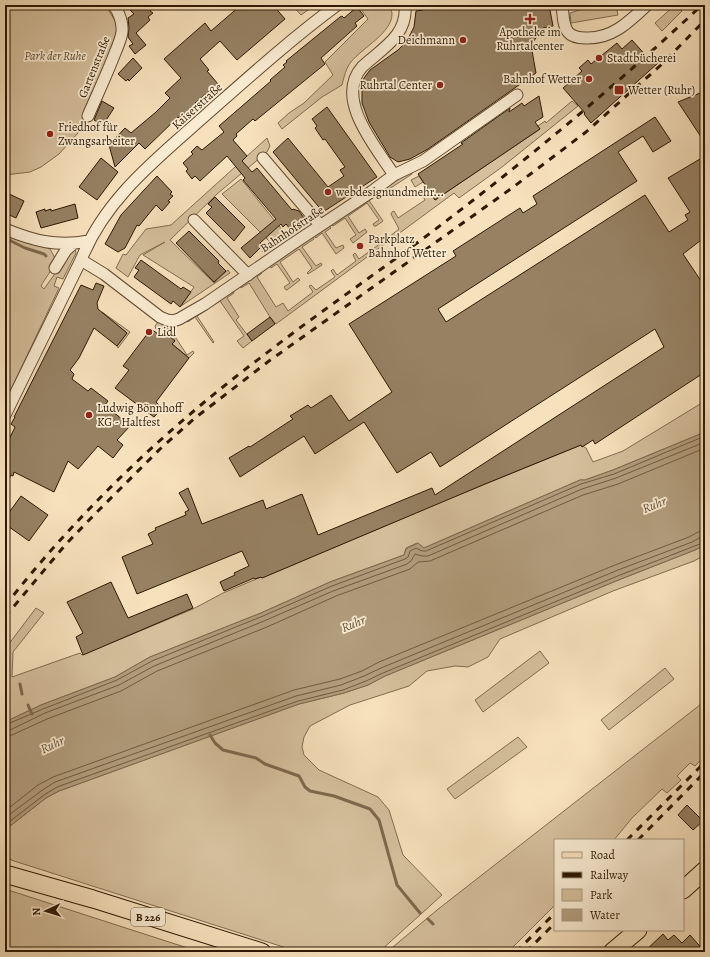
<svg xmlns="http://www.w3.org/2000/svg" width="710" height="957" font-family="Alegreya,serif">
<rect width="100%" height="100%" fill="#f7e1bc"/>
<filter id="stains"><feTurbulence type="fractalNoise" baseFrequency=".005" numOctaves="4"/><feColorMatrix values="0 0 0 0 .2 0 0 0 0 .09 0 0 0 0 .02 0 0 0 .5 -.17"/></filter>
<radialGradient id="worn" r=".72"><stop offset=".6" stop-color="#630" stop-opacity="0"/><stop offset="1" stop-color="#630" stop-opacity=".3"/></radialGradient>
<path fill="#d5bf9c" stroke="#816c4f" d="M 5,5 L 105,5 L 118,25 L 119,32 L 107,70 L 78,133 L 59,154 L 41,167 L 30,172 L 5,175 Z
M 292,5 L 315,5 L 301,15 Z
M 358,5 L 390,5 C 390,8 392,11 392,14 C 392,33 362,48 351,62 C 346,68 344,77 342,85 L 322,97 L 282,129 L 278,123 L 289,113 L 304,103 L 333,75 L 325,62 L 368,19 Z
M 589,5 L 616,5 L 618,15 L 571,23 L 570,13 L 589,7 Z
M 675,5 L 682,11 L 662,31 L 655,23 Z
M 572,101 L 578,106 L 502,167 L 459,198 L 454,193 L 276,324 L 270,317 L 249,283 L 241,288 L 240,285 L 261,271 L 262,273 L 257,277 L 276,307 L 283,303 L 288,311 L 313,292 L 309,286 L 311,285 L 316,290 L 335,277 L 331,271 L 333,269 L 337,275 L 356,261 L 353,255 L 355,253 L 359,259 L 381,243 L 377,237 L 379,236 L 384,241 L 399,229 L 391,214 L 392,212 L 394,211 L 398,218 L 425,200 L 420,191 L 426,187 L 435,200 L 540,129 L 538,126 L 545,121 L 546,123 Z
M 267,138 L 270,146 L 267,152 L 217,194 L 170,240 L 214,283 L 228,270 L 230,273 L 181,306 L 194,287 L 143,255 L 165,242 L 140,255 L 128,277 L 116,268 L 123,254 L 126,255 L 146,229 L 171,225 Z
M 411,171 L 412,174 L 386,191 L 384,189 Z
M 419,176 L 423,182 L 415,187 L 411,180 Z
M 241,179 L 287,236 L 262,252 L 269,241 L 222,194 Z
M 368,199 L 383,221 L 376,226 L 374,226 L 373,224 L 379,220 L 367,203 L 348,216 L 359,233 L 365,229 L 367,232 L 353,243 L 350,239 L 356,235 L 345,218 L 333,226 L 331,224 Z
M 329,225 L 331,228 L 325,232 L 336,248 L 343,245 L 344,248 L 336,254 L 322,233 L 316,238 L 314,235 Z
M 5,232 L 50,249 C 52,253 55,256 55,261 C 55,266 44,280 41,286 L 44,289 L 71,251 L 75,250 L 76,253 L 63,279 L 57,277 L 54,286 L 59,288 L 5,402 Z
M 313,236 L 314,239 L 302,247 L 316,266 L 321,263 L 322,265 L 308,274 L 307,273 L 312,268 L 299,249 L 280,262 L 293,282 L 298,278 L 300,280 L 287,290 L 286,290 L 284,287 L 290,283 L 277,264 L 271,268 L 269,265 Z
M 232,290 L 234,293 L 227,298 L 239,317 L 236,320 L 252,341 L 243,348 L 237,341 L 244,336 L 220,301 L 212,306 L 211,305 Z
M 204,309 L 205,311 L 197,316 L 214,342 L 213,343 L 195,317 L 188,322 L 187,320 Z
M 102,312 L 130,332 L 118,348 L 117,346 L 127,333 Z
M 158,322 L 172,326 L 172,327 L 169,329 L 156,329 L 155,326 Z
M 172,332 L 187,355 L 193,351 L 194,353 L 189,358 L 172,344 L 175,340 L 170,333 Z
M 705,401 L 705,432 L 613,470 L 585,480 L 580,480 L 424,548 L 417,543 L 406,548 L 404,555 L 330,582 L 261,613 L 150,657 L 115,677 L 41,705 L 5,722 L 5,649 L 36,608 L 44,613 L 13,652 L 12,677 L 80,653 L 82,655 L 193,609 L 223,593 L 261,577 L 262,578 L 439,503 L 581,445 L 586,448 L 593,462 L 623,451 Z
M 705,545 L 705,555 L 694,561 L 613,591 L 500,639 L 488,657 L 468,667 L 455,666 L 427,671 L 409,686 L 350,705 L 310,726 L 304,737 L 302,747 L 304,755 L 319,770 L 378,797 L 389,810 L 403,855 L 442,895 L 379,952 L 299,952 L 11,860 L 10,858 L 5,862 L 5,830 L 46,798 L 59,791 L 299,704 L 344,693 L 368,685 L 385,676 L 621,579 L 695,550 Z
M 540,651 L 549,663 L 483,712 L 475,700 Z
M 665,668 L 674,679 L 609,730 L 601,720 Z
M 705,701 L 705,756 L 695,766 L 690,763 L 677,776 L 681,780 L 667,793 L 662,789 L 632,818 L 614,840 L 555,840 L 555,905 L 508,952 L 387,952 L 437,910 Z
M 518,737 L 527,747 L 455,799 L 447,789 Z
M 5,889 L 200,952 L 5,952 Z"/>
<path fill="#b29d7d" stroke="#7d684c" d="M 705,432 L 705,545 L 695,550 L 621,579 L 385,676 L 368,685 L 344,693 L 299,704 L 59,791 L 46,798 L 5,830 L 5,722 L 41,705 L 115,677 L 150,657 L 261,613 L 330,582 L 404,555 L 406,549 L 418,543 L 424,548 L 580,480 L 585,480 L 613,470 Z"/>
<g fill="none" stroke-linecap="round" stroke-linejoin="round">
<path stroke="#705a40" stroke-width="1" d="M 5,725 L 43,709 L 117,680 L 152,661 L 263,616 L 332,586 L 405,559 L 408,557 L 410,551 L 416,548 L 422,551 L 426,551 L 581,484 L 614,474 L 705,436
M 5,730 L 10,730 L 45,713 L 119,685 L 154,666 L 264,621 L 333,591 L 407,564 L 411,561 L 415,554 L 422,556 L 428,556 L 582,489 L 616,478 L 705,442
M 5,736 L 12,735 L 47,719 L 121,691 L 157,671 L 267,627 L 336,596 L 410,569 L 418,562 L 430,561 L 583,495 L 618,484 L 705,448
M 5,811 L 38,785 L 53,777 L 294,690 L 340,679 L 362,671 L 379,662 L 615,565 L 689,537 L 698,532 L 705,531
M 5,818 L 41,791 L 55,782 L 296,696 L 341,685 L 364,676 L 381,668 L 618,570 L 692,542 L 701,537 L 705,537
M 5,825 L 44,795 L 57,787 L 298,701 L 343,690 L 366,681 L 383,673 L 620,575 L 705,542"/>
<path stroke="#7d684c" stroke-width="3" d="M 5,238 L 25,248 L 44,254 L 46,256
M 20,684 L 22,694
M 28,705 L 32,714
M 210,735 L 215,743 L 223,750 L 256,758 L 265,764 L 299,776 L 305,787 L 310,791 L 334,796 L 370,809 L 379,820 L 397,885 L 420,913
M 428,919 L 433,924"/>
</g>
<path fill="#968163" stroke="#2d1802" d="M 135,5 L 156,5 L 150,11 L 153,13 L 148,17 L 150,20 L 136,33 L 146,45 L 135,54 L 129,46 L 133,44 L 128,37 L 129,28 L 128,18 L 134,14 L 130,10 Z
M 241,5 L 273,5 L 285,19 L 237,60 L 220,41 L 200,59 L 209,70 L 207,71 L 218,84 L 195,103 L 197,105 L 181,119 L 178,117 L 145,149 L 139,143 L 115,167 L 109,145 L 125,128 L 131,133 L 156,112 L 170,98 L 165,93 L 181,78 L 164,59 L 205,23 L 211,31 Z
M 422,5 L 549,5 L 553,26 L 543,28 L 531,45 L 536,73 L 428,149 L 410,159 L 398,162 L 390,157 L 369,122 L 362,103 L 362,87 L 364,78 L 370,70 L 398,50 L 407,41 L 414,27 L 416,11 L 423,10 Z
M 357,7 L 364,16 L 355,23 L 357,26 L 321,58 L 325,64 L 255,121 L 253,119 L 236,134 L 237,136 L 233,140 L 247,156 L 242,161 L 252,172 L 257,168 L 292,210 L 293,209 L 299,211 L 304,218 L 290,229 L 286,224 L 283,227 L 281,224 L 260,243 L 263,245 L 250,258 L 241,248 L 276,219 L 243,180 L 245,178 L 227,156 L 200,181 L 195,176 L 192,179 L 186,171 L 188,169 L 183,163 L 193,154 L 191,152 L 197,146 L 202,150 L 224,132 L 219,126 L 271,81 L 270,80 L 285,67 L 283,65 L 287,62 L 286,61 L 340,17 L 342,16 L 344,18 Z
M 632,40 L 648,58 L 651,56 L 658,63 L 591,123 L 584,114 L 585,113 L 563,88 L 582,71 L 579,68 L 588,60 L 591,64 L 617,43 L 622,49 Z
M 133,58 L 142,68 L 129,81 L 128,79 L 126,81 L 118,74 Z
M 705,91 L 705,143 L 678,102 Z
M 539,96 L 543,117 L 535,122 L 540,129 L 435,200 L 418,174 L 463,144 L 461,143 L 510,108 L 509,112 L 522,103 L 524,106 Z
M 102,101 L 114,108 L 103,125 L 94,120 Z
M 327,107 L 377,177 L 323,212 L 273,152 L 288,138 L 328,187 L 344,176 L 340,170 L 345,167 L 325,139 L 323,140 L 315,128 L 317,126 L 312,119 Z
M 655,117 L 671,141 L 653,152 L 643,136 L 618,152 L 637,181 L 438,309 L 446,322 L 645,195 L 669,232 L 688,220 L 685,215 L 690,212 L 668,178 L 705,156 L 705,237 L 683,254 L 705,287 L 705,372 L 595,444 L 593,440 L 582,447 L 581,445 L 485,484 L 262,578 L 261,577 L 255,579 L 254,578 L 224,591 L 220,582 L 235,575 L 234,573 L 249,566 L 242,551 L 137,594 L 122,557 L 153,544 L 148,534 L 156,530 L 155,528 L 186,515 L 185,512 L 189,510 L 179,493 L 188,488 L 202,524 L 263,500 L 266,509 L 302,494 L 318,535 L 432,488 L 435,495 L 664,347 L 655,329 L 440,467 L 431,452 L 397,473 L 364,422 L 315,454 L 304,436 L 240,477 L 229,458 L 249,446 L 250,447 L 293,419 L 290,416 L 308,405 L 311,408 L 331,395 L 349,421 L 392,392 L 349,324 L 456,256 L 453,251 L 520,208 L 523,213 L 537,204 L 533,196 Z
M 101,158 L 118,172 L 97,200 L 79,187 Z
M 157,176 L 172,192 L 170,194 L 173,196 L 168,201 L 170,202 L 162,211 L 156,205 L 139,226 L 137,225 L 125,248 L 118,252 L 105,244 L 121,215 Z
M 5,192 L 24,201 L 16,218 L 5,213 Z
M 215,197 L 245,227 L 234,241 L 206,213 L 212,207 L 208,204 Z
M 75,204 L 78,218 L 41,228 L 36,212 L 45,209 L 45,211 L 51,209 L 51,211 Z
M 189,231 L 219,261 L 218,263 L 226,271 L 214,282 L 176,243 Z
M 141,260 L 181,289 L 183,287 L 191,292 L 180,307 L 173,301 L 171,304 L 134,277 L 139,270 L 135,268 Z
M 96,283 L 104,286 L 97,303 L 98,309 L 127,333 L 117,346 L 94,328 L 79,358 L 70,370 L 74,374 L 72,379 L 88,391 L 91,388 L 108,401 L 105,405 L 130,426 L 117,440 L 123,445 L 113,458 L 98,446 L 78,469 L 68,461 L 54,492 L 14,472 L 13,476 L 11,475 L 5,487 L 5,448 L 15,427 L 11,424 L 15,417 L 14,417 L 81,285 L 93,290 Z
M 270,317 L 275,324 L 252,341 L 247,334 Z
M 151,329 L 161,336 L 164,332 L 175,341 L 172,344 L 189,358 L 156,402 L 162,408 L 154,417 L 115,388 L 129,370 L 123,366 Z
M 21,496 L 48,515 L 29,541 L 5,524 L 5,518 Z
M 111,582 L 128,618 L 187,594 L 193,608 L 83,655 L 76,637 L 83,633 L 67,602 Z
M 687,805 L 703,821 L 693,830 L 678,815 Z
M 663,934 L 668,940 L 674,935 L 682,943 L 690,935 L 705,952 L 644,952 Z"/>
<g fill="none" stroke-linecap="round" stroke-linejoin="round">
<defs>
<path id="street" d="M 562,5 C 563,13 563,26 568,32 C 572,37 580,38 586,38 C 612,39 629,22 647,5
M 88,116 C 97,95 107,74 115,53 C 118,46 121,39 122,32 C 123,22 119,13 114,5
M 263,158 L 320,225
M 394,175 C 376,147 334,99 362,67 C 381,49 408,36 405,5
M 194,220 L 248,275
M 5,229 C 34,241 57,247 89,241
M 81,260 L 104,274 L 160,317 L 167,320 L 173,321 L 179,319 L 205,304 L 291,245 L 371,192 L 394,175 L 423,161 L 517,95
M 55,268 L 66,250 L 74,243
M 5,415 L 81,260 C 105,198 159,157 207,114 C 249,77 291,39 337,5"/>
<path id="primary" d="M 5,874 L 93,899 L 262,952
M 683,890 L 705,870
M 612,952 L 638,930"/>
</defs>
<use href="#street" stroke="#604a30" stroke-width="13"/>
<use href="#primary" stroke="#2d1802" stroke-width="19"/>
<use href="#street" stroke="#faecd3" stroke-width="11"/>
<use href="#primary" stroke="#f7e1bc" stroke-width="17"/>
<path stroke="#2d1802" stroke-width="3" stroke-dasharray="7 7" stroke-linecap="butt" d="M 5,606 C 79,511 168,427 264,355 C 326,307 392,263 454,215 C 540,149 623,79 702,5
M 5,617 L 66,544 L 96,513 L 160,449 L 195,418 L 269,361 L 512,188 L 586,132 L 661,65 L 705,20
M 627,840 L 705,762
M 638,840 L 705,772
M 516,952 L 555,913
M 526,952 L 555,923"/>
</g>
<g fill="#8f2418" stroke="#faecd3" stroke-width="1.5">
<path d="M528 13h4v4h4v4h-4v4h-4v-4h-4v-4h4z"/>
<circle cx="463" cy="40" r="4"/>
<circle cx="599" cy="58" r="4"/>
<circle cx="589" cy="79" r="4"/>
<circle cx="440" cy="85" r="4"/>
<rect x="614" y="85" width="10" height="10" rx="2"/>
<circle cx="50" cy="134" r="4"/>
<circle cx="328" cy="192" r="4"/>
<circle cx="360" cy="246" r="4"/>
<circle cx="149" cy="332" r="4"/>
<circle cx="89" cy="415" r="4"/>
</g>
<g text-anchor="middle" stroke-width="3.5" stroke-linejoin="round" paint-order="stroke">
<rect fill="#faecd3" stroke="#6a5841" stroke-width="1" x="131" y="908" width="34" height="18" rx="3"/>
<g font-size="11" font-weight="bold" fill="#2d1802">
<text x="148" y="921">B 226</text>
</g>
<g font-size="12" fill="#2d1802" stroke="#faecd3" text-anchor="start">
<text x="530" y="36" text-anchor="middle">Apotheke im<tspan x="530" dy="14">Ruhrtalcenter</tspan></text>
<text x="455" y="44" text-anchor="end">Deichmann</text>
<text x="607" y="62">Stadtbücherei</text>
<text x="581" y="83" text-anchor="end">Bahnhof Wetter</text>
<text x="432" y="89" text-anchor="end">Ruhrtal Center</text>
<text x="628" y="94">Wetter (Ruhr)</text>
<text x="58" y="131">Friedhof für<tspan x="58" dy="14">Zwangsarbeiter</tspan></text>
<text x="336" y="196">webdesignundmehr...</text>
<text x="368" y="243">Parkplatz<tspan x="368" dy="14">Bahnhof Wetter</tspan></text>
<text x="157" y="336">Lidl</text>
<text x="97" y="412">Ludwig Bönnhoff<tspan x="97" dy="14">KG - Haltfest</tspan></text>
</g>
<g font-size="12" font-style="italic" fill="#5f4a30" stroke="#faecd3">
<text x="55" y="60">Park der Ruhe</text>
</g>
<g font-size="12" fill="#2d1802" stroke="#faecd3">
<text transform="translate(94 67) rotate(-68)" y="4">Gartenstraße</text>
<text transform="translate(197 106) rotate(-42)" y="4">Kaiserstraße</text>
<text transform="translate(292 229) rotate(-34)" y="4">Bahnhofstraße</text>
</g>
<g font-size="13" font-style="italic" fill="#624d33" stroke="#faecd3">
<text transform="translate(654 504) rotate(-22)" y="5">Ruhr</text>
<text transform="translate(353 623) rotate(-22)" y="5">Ruhr</text>
<text transform="translate(52 744) rotate(-25)" y="5">Ruhr</text>
</g>
</g>
<rect width="710" height="957" fill="none" stroke="#f7e1bc" stroke-width="20"/>
<rect x="6" y="6" width="698" height="945" fill="none" stroke="#2d1802" stroke-width="2"/>
<rect x="10" y="10" width="690" height="937" fill="none" stroke="#2d1802"/>
<rect x="554" y="839" width="130" height="92" fill="#faecd3" stroke="#a8977f"/>
<rect x="562" y="852" width="20" height="6" fill="#f7e1bc" stroke="#a8977f"/>
<text x="590" y="859" font-size="12" fill="#2d1802">Road</text>
<rect x="562" y="872" width="20" height="6" fill="#2d1802" stroke="#a8977f"/>
<text x="590" y="879" font-size="12" fill="#2d1802">Railway</text>
<rect x="562" y="889" width="20" height="12" fill="#d5bf9c" stroke="#a8977f"/>
<text x="590" y="899" font-size="12" fill="#2d1802">Park</text>
<rect x="562" y="909" width="20" height="12" fill="#b29d7d" stroke="#a8977f"/>
<text x="590" y="919" font-size="12" fill="#2d1802">Water</text>
<g transform="translate(46 911) rotate(266)" stroke="#faecd3" stroke-width="3" paint-order="stroke">
<path d="M0-3L7 15L0 10L-7 15Z" fill="#2d1802"/>
<text y="-6" font-size="11" font-weight="bold" text-anchor="middle" fill="#2d1802">N</text>
</g>
<rect width="100%" height="100%" filter="url(#stains)"/>
<rect width="100%" height="100%" fill="url(#worn)"/>
</svg>
